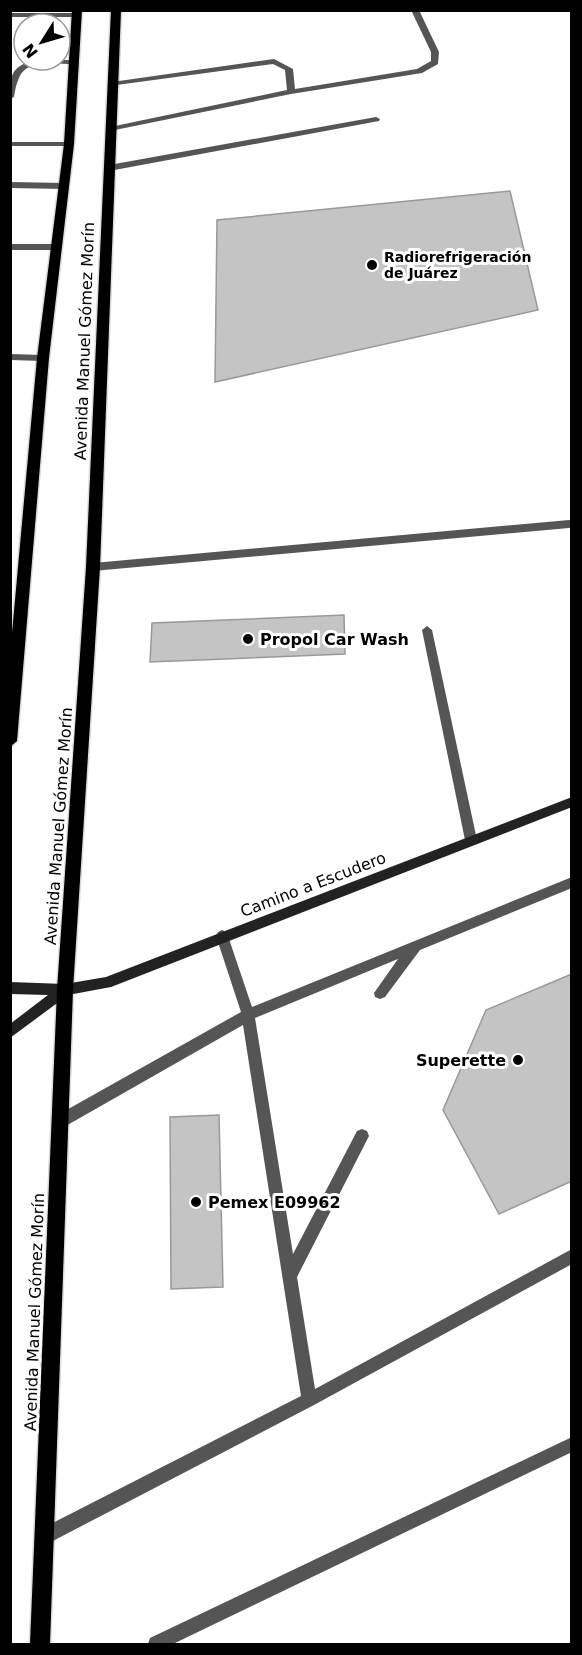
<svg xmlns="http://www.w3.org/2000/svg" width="582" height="1655" font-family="'DejaVu Sans',sans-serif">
<rect width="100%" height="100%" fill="#fff"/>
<path fill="#c4c4c4" stroke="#999" stroke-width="1.5" d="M 510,191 L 538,310 L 215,382 L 217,220 Z
M 344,615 L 345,654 L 150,662 L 152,623 Z
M 572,974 L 572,1181 L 499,1214 L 443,1110 L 486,1010 Z
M 219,1115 L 223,1287 L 171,1289 L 170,1117 Z"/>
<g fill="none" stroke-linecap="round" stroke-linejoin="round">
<defs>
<path id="primary" d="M 72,10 L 82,10 L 74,144 L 49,358 L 17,741 L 10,747 L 10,655 L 37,358 L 64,144 Z
M 111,10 L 121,10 L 100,567 L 73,990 L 50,1644 L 30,1644 L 57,990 L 86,567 Z"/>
</defs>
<use href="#primary" stroke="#dbdbdb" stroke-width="3"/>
<path fill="#555" fill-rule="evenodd" d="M 411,10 L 419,10 L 439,52 L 438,64 L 422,73 L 291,94 L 110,131 L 106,129 L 110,127 L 287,90 L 285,70 L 273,64 L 109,86 L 109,82 L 112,82 L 274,59 L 293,69 L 295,89 L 417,69 L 431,61 L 431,52 Z
M 10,13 L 77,13 L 81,15 L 77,17 L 10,17 Z
M 36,60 L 73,60 L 77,62 L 73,64 C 56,64 27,58 19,78 C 16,84 15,91 14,97 L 10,99 C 10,76 10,66 36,60 Z
M 376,117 L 380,119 L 379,121 L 109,171 L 105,168 L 109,165 Z
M 10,244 L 58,244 L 62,247 L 58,250 L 10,250 Z
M 10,354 L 43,355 L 48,358 L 43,361 L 10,360 Z
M 569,520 L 572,521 L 572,527 L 569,528 L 93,571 L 88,567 L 93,563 Z
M 427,626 L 432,630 L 477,840 L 475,844 L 467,844 L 465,840 L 422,630 Z
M 572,877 L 572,888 L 420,950 L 385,997 L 380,999 L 375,997 L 374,993 L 398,959 L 255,1018 L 293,1254 L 357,1131 L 362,1129 L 367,1131 L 369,1136 L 297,1277 L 315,1389 L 572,1249 L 572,1264 L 314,1405 L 49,1543 L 43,1545 L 37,1543 L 35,1537 L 37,1531 L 301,1396 L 243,1025 L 64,1127 L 59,1128 L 54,1127 L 52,1122 L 54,1117 L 241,1012 L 216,936 L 218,932 L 222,930 L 226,932 L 228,936 L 252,1007 Z
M 572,1437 L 572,1452 L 173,1644 L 148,1644 L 150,1638 Z"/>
<path fill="#555" fill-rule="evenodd" d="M 10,142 L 69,142 L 73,144 L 69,146 L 10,146 Z
M 10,182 L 65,183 L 69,186 L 65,189 L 10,188 Z"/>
<path fill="#222" fill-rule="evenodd" d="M 572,797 L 572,807 L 111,987 L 68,995 L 10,1038 L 10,1024 L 48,995 L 10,994 L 10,982 L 65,984 L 106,977 Z"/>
<use href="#primary" fill="#000" fill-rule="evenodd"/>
</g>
<g fill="#000" stroke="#fff" stroke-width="2">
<circle cx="372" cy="265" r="6"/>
<circle cx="248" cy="639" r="6"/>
<circle cx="518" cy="1060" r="6"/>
<circle cx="196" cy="1202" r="6"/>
</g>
<g text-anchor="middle" stroke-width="6" stroke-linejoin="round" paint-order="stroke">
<g font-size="14" font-weight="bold" fill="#000" stroke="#fff" text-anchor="start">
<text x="384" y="262">Radiorefrigeración<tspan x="384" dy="16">de Juárez</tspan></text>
</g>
<g font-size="16" fill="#000" stroke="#fff">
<text transform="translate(84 341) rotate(-88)" y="6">Avenida Manuel Gómez Morín</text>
<text transform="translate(58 826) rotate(-86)" y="6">Avenida Manuel Gómez Morín</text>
<text transform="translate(313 884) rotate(-21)" y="6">Camino a Escudero</text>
<text transform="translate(34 1312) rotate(-88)" y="6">Avenida Manuel Gómez Morín</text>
</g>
<g font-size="16" font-weight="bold" fill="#000" stroke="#fff" text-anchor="start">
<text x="260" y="645">Propol Car Wash</text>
<text x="506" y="1066" text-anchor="end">Superette</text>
<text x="208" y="1208">Pemex E09962</text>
</g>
</g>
<rect width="582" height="1655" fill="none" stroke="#000000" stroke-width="24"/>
<g transform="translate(42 42) rotate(233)"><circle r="28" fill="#ffffff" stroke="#999999" stroke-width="1.5"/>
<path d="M0-4.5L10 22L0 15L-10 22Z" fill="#000000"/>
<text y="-9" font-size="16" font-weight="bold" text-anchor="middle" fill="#000000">N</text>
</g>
</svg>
